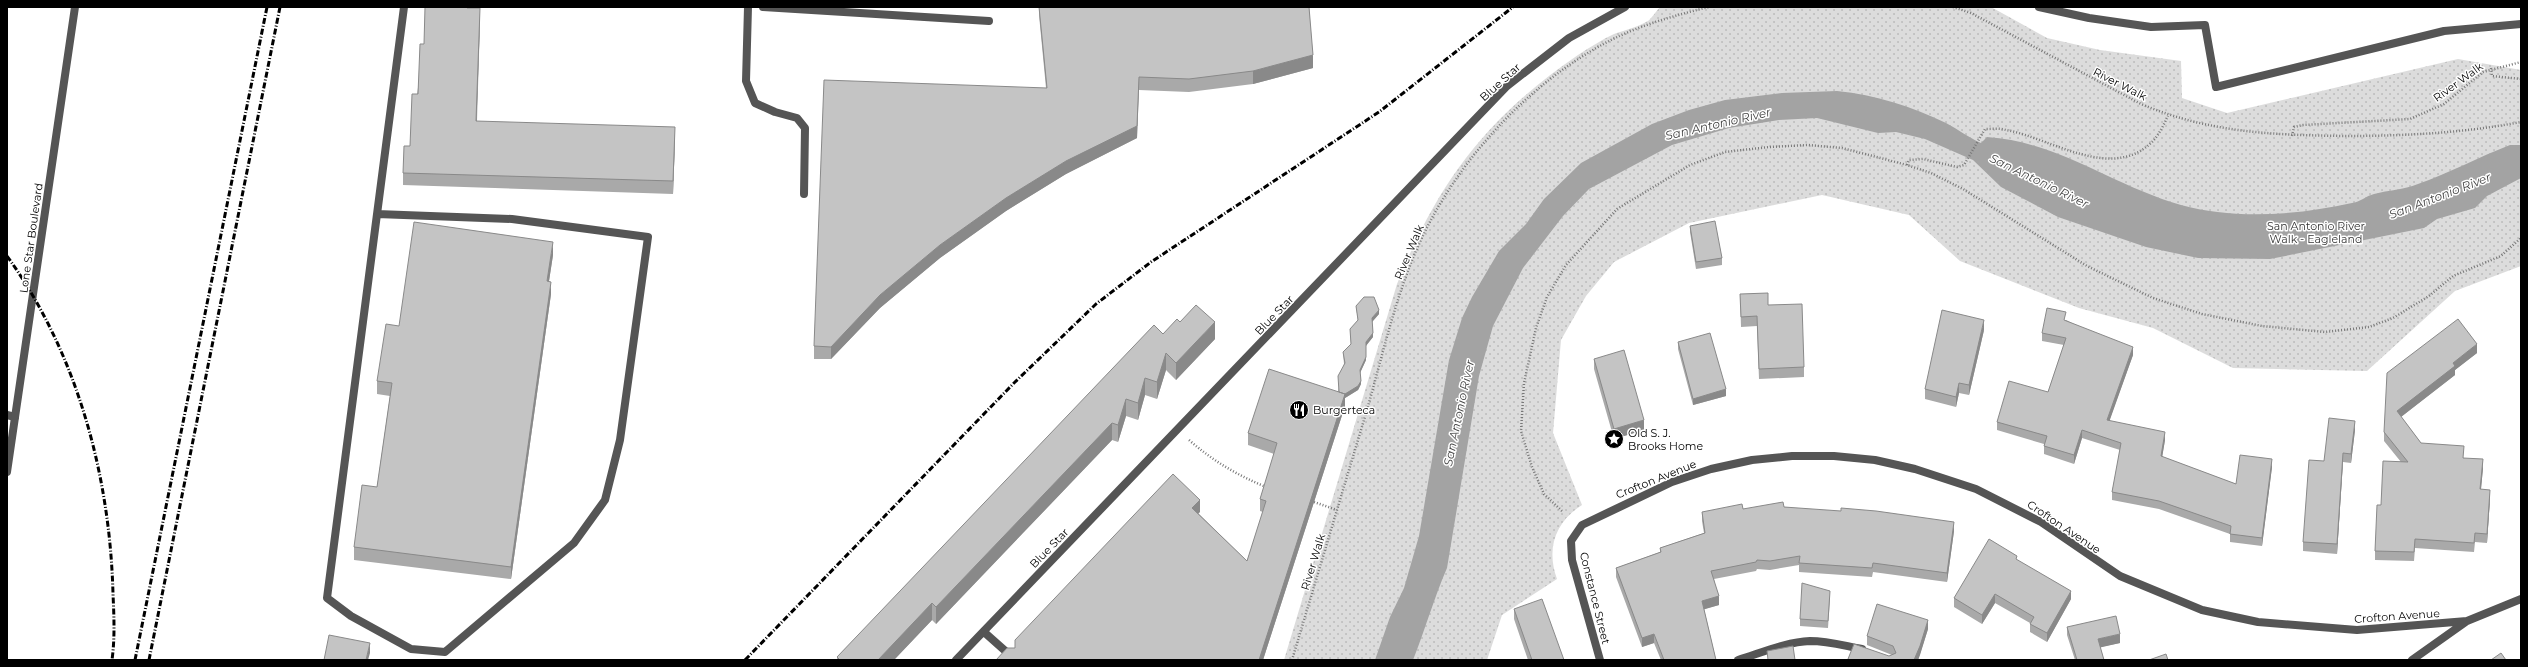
<svg xmlns="http://www.w3.org/2000/svg" width="2528" height="667" font-family="Montserrat,sans-serif">
<defs>
<pattern id="grass-dots" width="8" height="8" patternUnits="userSpaceOnUse"><rect width="8" height="8" fill="#dcdcdc"/><path d="M2 2h.1M6 6h.1" fill="none" stroke="#bbb" stroke-width="1.8" stroke-linecap="round"/></pattern>
</defs>
<rect width="100%" height="100%" fill="#fff"/>
<path fill="url(#grass-dots)" d="M 1660,7 L 1991,7 L 2047,38 L 2100,50 L 2181,61 L 2182,98 L 2227,113 L 2458,59 L 2521,70 L 2521,266 L 2455,291 L 2367,371 L 2233,368 L 2153,328 L 2079,308 L 1960,261 L 1909,215 L 1822,195 L 1689,223 L 1614,262 L 1586,296 L 1561,340 L 1553,433 L 1582,505 C 1555,522 1546,549 1557,579 L 1502,615 L 1487,660 L 1284,660 L 1397,284 C 1438,182 1486,118 1578,55 C 1589,48 1601,40 1614,34 C 1625,30 1638,27 1648,21 C 1652,18 1656,11 1660,7 Z"/>
<path fill="#a3a3a3" d="M 1837,91 C 1876,95 1911,106 1946,123 C 1958,129 1969,138 1981,143 L 1987,137 C 2060,142 2113,186 2181,205 C 2235,220 2298,215 2352,203 C 2360,202 2366,196 2374,194 C 2389,190 2403,190 2418,184 C 2449,173 2479,157 2510,145 L 2521,145 L 2521,178 L 2487,196 L 2475,208 L 2437,219 L 2424,228 L 2270,259 L 2198,258 L 2146,247 L 2058,217 L 2001,187 L 1973,160 L 1925,139 L 1896,132 L 1878,133 L 1817,118 L 1779,120 L 1729,128 L 1672,145 L 1589,189 L 1563,216 L 1523,268 L 1493,326 L 1479,376 L 1447,568 C 1434,598 1425,630 1413,660 L 1375,660 L 1390,617 L 1404,588 L 1419,536 L 1449,360 L 1462,318 L 1472,297 L 1499,251 L 1526,224 L 1544,199 L 1581,163 L 1652,124 L 1689,110 L 1725,100 L 1782,93 Z"/>
<g fill="none" stroke-linecap="round" stroke-linejoin="round">
<path stroke="#777" stroke-width="2.5" stroke-dasharray="1 2" stroke-linecap="butt" d="M 1953,7 L 1971,13 L 2141,104 C 2210,133 2273,135 2346,136 C 2404,136 2463,133 2521,122
M 2491,68 L 2492,76 L 2521,79
M 2292,136 L 2294,127 L 2303,125 L 2410,119 L 2444,104 L 2483,72 L 2521,62
M 1907,165 L 1909,160 L 1923,159 L 1957,167 L 1964,165 L 1985,129 C 1992,129 2000,128 2006,130 C 2051,138 2111,182 2152,142 C 2159,135 2164,124 2168,116
M 1189,440 C 1213,461 1237,475 1266,487
M 1314,502 L 1337,510
M 1562,511 L 1544,494 L 1532,467 L 1521,431 L 1524,383 L 1536,328 L 1547,297 L 1566,265 L 1617,209 L 1690,165 L 1725,152 L 1769,147 L 1808,145 L 1842,148 L 1907,165 L 1931,173 L 1963,189 L 2087,266 L 2153,298 L 2202,314 L 2262,326 L 2325,332 L 2369,327 L 2393,318 L 2429,296 L 2453,276 L 2501,256 L 2521,238
M 1292,660 C 1317,577 1342,493 1367,410 C 1380,364 1391,316 1408,271 C 1442,177 1521,86 1611,40 C 1641,25 1676,15 1709,7"/>
<path stroke="#555" stroke-width="8" d="M 748,7 L 746,81 L 755,103 L 775,112 L 797,118 L 805,128 L 804,194
M 763,7 L 989,21
M 2039,7 L 2089,18 L 2151,27 L 2205,25 L 2216,87 L 2444,31 L 2521,24
M 377,214 L 512,219 L 648,237 L 620,440 L 605,500 L 574,543 L 445,652 L 411,649 L 351,616 L 327,598 L 404,7
M 7,415 L 15,417
M 984,632 L 1011,656
M 956,660 L 1507,86 L 1569,38 L 1625,7
M 1738,660 C 1761,653 1786,642 1810,641 C 1828,641 1845,646 1862,649"/>
<path stroke="#555" stroke-width="8" d="M 7,472 L 75,7
M 1600,660 L 1572,560 L 1571,541 L 1582,525 L 1672,482 L 1711,469 L 1752,460 L 1792,456 L 1834,456 L 1875,460 L 1915,469 L 1976,489 L 2041,522 L 2120,576 L 2202,610 L 2258,622 L 2357,630 L 2467,621
M 2412,660 L 2467,621 L 2521,599"/>
<path stroke="#000" stroke-width="3" stroke-dasharray="6 2 1 2" stroke-linecap="butt" d="M 7,256 C 77,353 110,475 113,594 C 114,616 115,638 112,660
M 135,660 L 267,7
M 149,660 L 280,7
M 745,660 L 1014,383 L 1096,304 L 1151,262 L 1379,112 L 1513,7"/>
</g>
<path fill="#a9a9a9" d="M 1039,7 L 1309,7 L 1313,68 L 1253,84 L 1189,92 L 1139,90 L 1137,138 L 1066,174 L 1006,211 L 940,258 L 880,308 L 831,359 L 814,359 L 814,346 L 1046,88 L 1039,15 Z
M 468,8 L 480,21 L 477,121 L 675,140 L 673,194 L 403,185 L 403,173 L 410,146 L 424,44 Z
M 1690,226 L 1722,258 L 1722,265 L 1696,269 L 1690,232 Z
M 553,255 L 549,281 L 551,294 L 511,579 L 354,560 L 354,547 L 377,487 L 390,396 L 377,394 L 377,381 L 399,326 Z
M 1740,294 L 1768,305 L 1804,367 L 1804,377 L 1759,379 L 1757,326 L 1741,327 Z
M 1356,306 L 1379,314 L 1372,322 L 1373,337 L 1366,345 L 1366,360 L 1360,373 L 1361,384 L 1358,390 L 1345,398 L 1345,406 L 1263,660 L 1015,648 L 1200,512 L 1198,513 L 1247,561 L 1263,512 L 1260,511 L 1260,499 L 1274,454 L 1248,445 L 1248,433 L 1338,392 L 1344,364 L 1343,352 L 1351,344 L 1350,329 L 1358,321 Z
M 2458,319 L 2477,353 L 2455,370 L 2455,375 L 2401,417 L 2421,443 L 2464,458 L 2483,468 L 2481,489 L 2490,499 L 2487,543 L 2475,542 L 2474,552 L 2415,548 L 2414,561 L 2375,560 L 2375,551 L 2381,505 L 2401,462 L 2384,441 L 2384,432 Z
M 2066,320 L 2133,355 L 2109,421 L 2165,440 L 2162,457 L 2236,484 L 2272,467 L 2262,546 L 2230,542 L 2230,534 L 2159,509 L 2112,500 L 2112,492 L 2120,450 L 2082,438 L 2074,464 L 2044,454 L 2044,444 L 1997,430 L 1997,422 L 2048,392 L 2064,345 L 2042,341 L 2042,333 Z
M 1180,322 L 1215,339 L 1176,380 L 1166,370 L 1157,399 L 1145,395 L 1138,420 L 1126,416 L 1118,442 L 1112,440 L 936,624 L 932,620 L 894,660 L 837,660 L 837,657 L 1163,334 Z
M 1984,330 L 1969,395 L 1959,393 L 1956,407 L 1925,399 L 1925,389 Z
M 1678,342 L 1726,396 L 1693,405 L 1678,349 Z
M 1594,359 L 1644,430 L 1614,439 L 1594,369 Z
M 2355,430 L 2351,463 L 2343,462 L 2337,554 L 2303,551 L 2303,542 L 2324,461 Z
M 1784,507 L 1954,531 L 1947,582 L 1873,572 L 1872,577 L 1799,572 L 1799,565 L 1770,570 L 1757,569 L 1756,571 L 1714,579 L 1719,605 L 1704,609 L 1716,660 L 1661,660 L 1654,643 L 1642,647 L 1616,577 L 1616,568 L 1660,552 L 1660,548 L 1704,533 L 1702,521 L 1702,512 Z
M 2017,560 L 2071,599 L 2047,642 L 2030,632 L 2030,623 L 1995,603 L 1982,624 L 1954,607 L 1954,598 Z
M 1830,598 L 1828,628 L 1800,626 L 1800,619 Z
M 1514,609 L 1564,660 L 1528,660 L 1514,619 Z
M 2067,627 L 2120,643 L 2100,647 L 2104,660 L 2075,660 L 2067,635 Z
M 1928,629 L 1918,660 L 1848,660 L 1848,659 L 1889,656 L 1892,655 L 1867,645 L 1867,636 Z"/>
<path fill="#898989" d="M 480,8 L 480,21 L 476,134 L 476,121 Z
M 1313,55 L 1313,68 L 1253,84 L 1253,71 Z
M 1139,77 L 1137,138 L 1066,174 L 1006,211 L 940,258 L 880,308 L 831,359 L 831,347 L 880,295 L 940,245 L 1006,198 L 1066,161 Z
M 675,127 L 675,140 L 673,194 L 673,181 Z
M 553,242 L 553,255 L 547,294 L 547,281 Z
M 551,282 L 551,294 L 511,579 L 511,567 Z
M 1379,310 L 1379,314 L 1372,322 L 1372,318 Z
M 1984,320 L 1984,330 L 1969,395 L 1969,385 Z
M 1215,322 L 1215,339 L 1176,380 L 1176,363 Z
M 1373,333 L 1373,337 L 1366,346 L 1366,342 Z
M 2477,344 L 2477,353 L 2455,370 L 2455,375 L 2397,420 L 2397,411 L 2453,363 Z
M 2133,347 L 2133,355 L 2107,428 L 2107,420 Z
M 1166,353 L 1166,370 L 1157,399 L 1157,382 Z
M 1366,357 L 1366,360 L 1360,373 L 1360,370 Z
M 1145,378 L 1145,395 L 1138,420 L 1138,403 Z
M 1361,381 L 1361,384 L 1358,390 L 1345,398 L 1345,406 L 1263,660 L 1259,660 L 1339,399 Z
M 1959,383 L 1959,393 L 1956,407 L 1956,397 Z
M 1726,389 L 1726,396 L 1693,405 L 1693,399 Z
M 1126,399 L 1126,416 L 1118,442 L 1118,425 Z
M 1644,420 L 1644,430 L 1614,439 L 1614,429 Z
M 2355,421 L 2355,430 L 2351,463 L 2351,454 Z
M 1112,423 L 1112,440 L 936,624 L 936,607 Z
M 2082,430 L 2082,438 L 2074,464 L 2074,455 Z
M 2165,432 L 2165,440 L 2161,464 L 2161,456 Z
M 2343,453 L 2343,462 L 2337,554 L 2337,544 Z
M 2272,459 L 2272,467 L 2262,546 L 2262,538 Z
M 2483,459 L 2483,468 L 2480,499 L 2480,489 Z
M 2490,490 L 2490,499 L 2487,543 L 2487,534 Z
M 1200,500 L 1200,512 L 1192,520 L 1192,508 Z
M 1954,522 L 1954,531 L 1947,582 L 1947,573 Z
M 2071,591 L 2071,599 L 2047,642 L 2047,633 Z
M 1995,594 L 1995,603 L 1982,624 L 1982,615 Z
M 1719,596 L 1719,605 L 1702,610 L 1702,601 Z
M 932,603 L 932,620 L 894,660 L 878,660 Z
M 1928,620 L 1928,629 L 1920,655 L 1918,660 L 1914,660 Z
M 1654,634 L 1654,643 L 1642,647 L 1642,638 Z
M 2120,634 L 2120,643 L 2098,648 L 2098,639 Z
M 370,643 L 370,653 L 368,660 L 366,660 Z"/>
<path fill="#c4c4c4" stroke="#898989" d="M 425,7 L 467,7 L 467,8 L 480,8 L 476,121 L 675,127 L 673,181 L 403,173 L 404,146 L 410,146 L 412,94 L 418,94 L 420,44 L 424,44 Z
M 1039,7 L 1309,7 L 1313,55 L 1253,71 L 1189,79 L 1139,77 L 1137,126 L 1066,161 L 1006,198 L 940,245 L 880,295 L 831,347 L 814,346 L 824,80 L 1047,88 Z
M 1715,221 L 1722,258 L 1696,262 L 1690,226 Z
M 414,222 L 553,242 L 547,281 L 551,282 L 511,567 L 354,547 L 362,485 L 377,487 L 392,383 L 377,381 L 386,324 L 399,326 Z
M 1768,293 L 1768,305 L 1802,304 L 1804,367 L 1759,369 L 1757,316 L 1741,317 L 1740,294 Z
M 1364,297 L 1374,297 L 1379,310 L 1372,318 L 1373,333 L 1366,342 L 1366,357 L 1360,370 L 1361,381 L 1358,386 L 1345,394 L 1339,392 L 1338,376 L 1345,363 L 1343,352 L 1351,344 L 1350,329 L 1358,320 L 1356,306 Z
M 1196,305 L 1215,322 L 1176,363 L 1166,353 L 1157,382 L 1145,378 L 1138,403 L 1126,399 L 1118,425 L 1112,423 L 936,607 L 932,603 L 878,660 L 840,660 L 837,657 L 1154,325 L 1163,334 L 1177,319 L 1180,322 Z
M 2047,308 L 2066,312 L 2064,320 L 2133,347 L 2107,420 L 2165,432 L 2161,456 L 2236,484 L 2240,455 L 2272,459 L 2262,538 L 2230,534 L 2231,526 L 2159,501 L 2112,492 L 2121,443 L 2082,430 L 2074,455 L 2044,446 L 2047,436 L 1997,422 L 2009,381 L 2048,392 L 2066,338 L 2042,333 Z
M 1942,310 L 1984,320 L 1969,385 L 1959,383 L 1956,397 L 1925,389 Z
M 2458,319 L 2477,344 L 2453,363 L 2455,366 L 2397,411 L 2421,443 L 2464,446 L 2463,458 L 2483,459 L 2480,489 L 2490,490 L 2487,534 L 2475,533 L 2474,543 L 2415,539 L 2414,552 L 2375,551 L 2377,505 L 2381,505 L 2383,461 L 2408,462 L 2384,432 L 2387,373 Z
M 1710,333 L 1726,389 L 1693,399 L 1678,342 Z
M 1624,350 L 1644,420 L 1614,429 L 1594,359 Z
M 1269,369 L 1345,394 L 1259,660 L 996,660 L 1007,648 L 1015,648 L 1015,640 L 1173,474 L 1200,500 L 1192,508 L 1247,561 L 1266,501 L 1260,499 L 1277,443 L 1248,433 Z
M 2329,418 L 2355,421 L 2351,454 L 2343,453 L 2337,544 L 2303,542 L 2309,460 L 2324,461 Z
M 1783,502 L 1784,507 L 1841,511 L 1841,508 L 1876,511 L 1954,522 L 1947,573 L 1873,563 L 1872,568 L 1799,563 L 1800,556 L 1770,561 L 1757,560 L 1756,562 L 1711,571 L 1719,596 L 1702,601 L 1716,660 L 1664,660 L 1654,634 L 1642,638 L 1616,568 L 1661,552 L 1660,548 L 1705,533 L 1702,512 L 1742,504 L 1743,509 Z
M 1989,539 L 2017,556 L 2016,559 L 2071,591 L 2047,633 L 2030,624 L 2034,617 L 1995,594 L 1982,615 L 1954,598 Z
M 1802,583 L 1830,591 L 1828,621 L 1800,619 Z
M 1542,599 L 1564,660 L 1532,660 L 1514,609 Z
M 1877,604 L 1928,620 L 1920,646 L 1914,660 L 1851,660 L 1848,659 L 1854,644 L 1889,656 L 1896,653 L 1893,646 L 1867,636 Z
M 2116,616 L 2120,634 L 2098,639 L 2104,660 L 2077,660 L 2067,627 Z
M 329,635 L 370,643 L 366,660 L 324,660 Z
M 1793,646 L 1795,660 L 1768,660 L 1767,651 Z
M 2501,653 L 2506,660 L 2491,660 Z
M 2166,654 L 2168,660 L 2149,660 Z"/>
<defs>
<symbol id="restaurant-disc" viewBox="-11 -11 22 22"><circle r="9.5" fill="#000" stroke="#fff"/><path d="M-5-6h1v4h1v-4h1v4h1v-4h1v5L-1.5 .5V6h-2V.5L-5-1ZM5-6V6H3V1.5H1.5Q1.5-4 5-6Z" fill="#fff"/></symbol>
<symbol id="sight-disc" viewBox="-11 -11 22 22"><circle r="9.5" fill="#000" stroke="#fff"/><path d="M0-6L1.8-2.2L6-1.7L2.9 1.2L3.7 5.4L0 3.3L-3.7 5.4L-2.9 1.2L-6-1.7L-1.8-2.2Z" fill="#fff"/></symbol>
</defs>
<g fill-rule="evenodd">
<use href="#restaurant-disc" x="1288" y="399" width="22" height="22"/>
<use href="#sight-disc" x="1603" y="428" width="22" height="22"/>
</g>
<g text-anchor="middle" stroke-width="3" stroke-linejoin="round" paint-order="stroke">
<g font-size="11" fill="#000" stroke="#fff">
<text transform="translate(1500 82) rotate(-42)" y="4">Blue Star</text>
<text transform="translate(2458 82) rotate(-36)" y="4">River Walk</text>
<text transform="translate(2120 84) rotate(27)" y="4">River Walk</text>
<text transform="translate(31 238) rotate(-82)" y="4">Lone Star Boulevard</text>
<text transform="translate(1409 252) rotate(-67)" y="4">River Walk</text>
<text transform="translate(1274 315) rotate(-46)" y="4">Blue Star</text>
<text transform="translate(1656 479) rotate(-22)" y="4">Crofton Avenue</text>
<text transform="translate(2064 527) rotate(34)" y="4">Crofton Avenue</text>
<text transform="translate(1049 548) rotate(-46)" y="4">Blue Star</text>
<text transform="translate(1313 562) rotate(-73)" y="4">River Walk</text>
<text transform="translate(1595 598) rotate(76)" y="4">Constance Street</text>
<text transform="translate(2397 616) rotate(-4)" y="4">Crofton Avenue</text>
</g>
<g font-size="11" fill="#333" stroke="#fff">
<text x="2316" y="230">San Antonio River<tspan x="2316" dy="13">Walk - Eagleland</tspan></text>
</g>
<g font-size="11" fill="#000" stroke="#fff" text-anchor="start">
<text x="1313" y="414">Burgerteca</text>
<text x="1628" y="437">Old S. J.<tspan x="1628" dy="13">Brooks Home</tspan></text>
</g>
<g font-size="12" font-style="italic" fill="#444" stroke="#fff">
<text transform="translate(1718 124) rotate(-13)" y="4">San Antonio River</text>
<text transform="translate(2039 181) rotate(26)" y="4">San Antonio River</text>
<text transform="translate(2440 196) rotate(-21)" y="4">San Antonio River</text>
<text transform="translate(1459 413) rotate(-78)" y="4">San Antonio River</text>
</g>
</g>
<rect width="2528" height="667" fill="none" stroke="#000000" stroke-width="16"/>
</svg>
